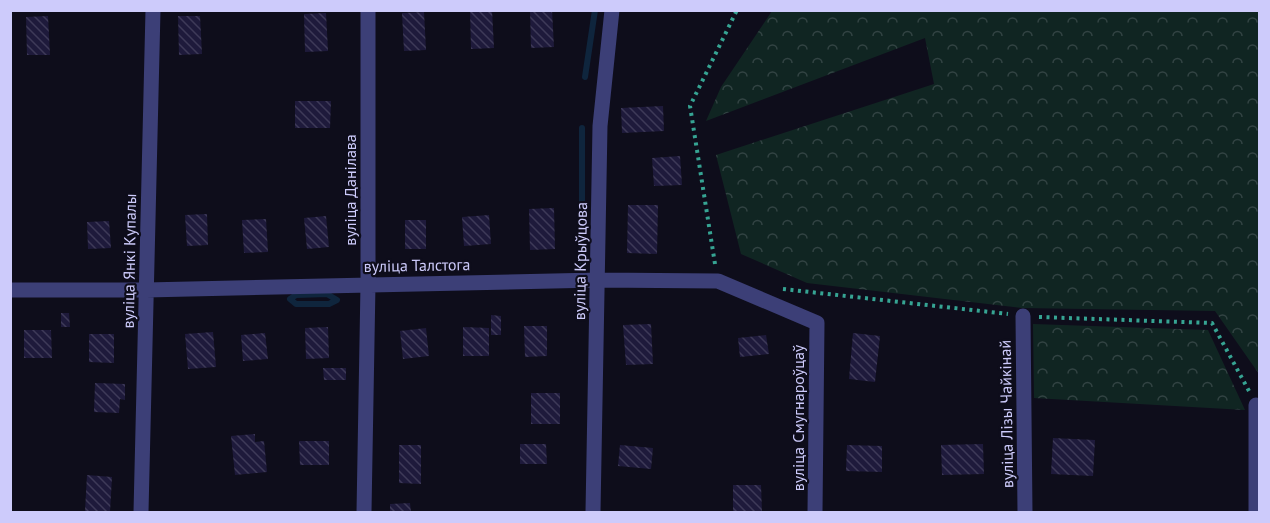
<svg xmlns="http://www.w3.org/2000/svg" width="1270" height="523" font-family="'PT Sans',sans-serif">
<defs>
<pattern id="forest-crowns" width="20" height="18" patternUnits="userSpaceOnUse" patternTransform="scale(1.5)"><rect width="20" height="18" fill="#102522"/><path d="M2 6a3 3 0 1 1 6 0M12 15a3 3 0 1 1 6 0" fill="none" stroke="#324343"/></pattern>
<pattern id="building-back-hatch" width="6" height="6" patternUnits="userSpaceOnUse" patternTransform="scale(1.5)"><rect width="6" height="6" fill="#1e1a3b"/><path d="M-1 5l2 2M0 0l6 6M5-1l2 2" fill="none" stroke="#3e3a58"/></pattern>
</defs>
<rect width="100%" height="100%" fill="#0e0d1b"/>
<path fill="url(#forest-crowns)" d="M 772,11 L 1259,11 L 1259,374 L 1215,311 L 1022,308 L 807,283 L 741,254 L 716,155 L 934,84 L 925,38 L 706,121 L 721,87 Z
M 1033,324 L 1208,330 L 1245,410 L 1034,398 Z"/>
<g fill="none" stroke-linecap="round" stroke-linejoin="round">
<path stroke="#0f253d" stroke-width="6" d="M 585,77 L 595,10
M 582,128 L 582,267
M 327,294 L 337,300 L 329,304 L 296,304 L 290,299 L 296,295 Z"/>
</g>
<path fill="url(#building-back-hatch)" d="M 470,10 L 492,10 L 494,48 L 471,49 Z
M 530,10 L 552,10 L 554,47 L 531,48 Z
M 424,12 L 426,50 L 404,51 L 402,13 Z
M 326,13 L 328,51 L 305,52 L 304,14 Z
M 48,16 L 50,55 L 27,55 L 26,17 Z
M 178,16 L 200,16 L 202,54 L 179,55 Z
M 295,101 L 331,101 L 330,128 L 295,128 Z
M 663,106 L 664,131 L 622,133 L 621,108 Z
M 680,156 L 682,185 L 654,186 L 652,158 Z
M 628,205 L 658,205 L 657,254 L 627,253 Z
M 554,208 L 555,249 L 530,250 L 529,209 Z
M 207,214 L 208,245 L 187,246 L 185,215 Z
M 489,215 L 491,244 L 464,246 L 462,217 Z
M 326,216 L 329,247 L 307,249 L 304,218 Z
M 266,219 L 268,252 L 244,253 L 242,220 Z
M 405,220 L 426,220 L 426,249 L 405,249 Z
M 109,221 L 111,248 L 88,249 L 87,222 Z
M 61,313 L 69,313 L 70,327 L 61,327 Z
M 491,315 L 501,316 L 501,335 L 491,335 Z
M 651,324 L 653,364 L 626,365 L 623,325 Z
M 524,326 L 547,326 L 547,356 L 525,357 Z
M 328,327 L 329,358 L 306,359 L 305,328 Z
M 463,327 L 489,328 L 489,356 L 463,356 Z
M 426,328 L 429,356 L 403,359 L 400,331 Z
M 24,330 L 51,330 L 52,358 L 24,358 Z
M 213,332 L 216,367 L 188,369 L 185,334 Z
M 265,333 L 268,359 L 243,361 L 241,335 Z
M 853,333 L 880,336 L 875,382 L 849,379 Z
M 89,334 L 114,334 L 114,363 L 89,362 Z
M 766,335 L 769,354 L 740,357 L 738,338 Z
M 323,368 L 346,368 L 346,380 L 324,380 Z
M 95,383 L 125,384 L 125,400 L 120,399 L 119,413 L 94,412 Z
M 531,393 L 560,393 L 560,424 L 531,424 Z
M 255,434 L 255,442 L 264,441 L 267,472 L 235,475 L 231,436 Z
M 1053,438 L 1095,440 L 1093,476 L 1051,474 Z
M 299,441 L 329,441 L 329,465 L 300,465 Z
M 520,444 L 546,444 L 547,464 L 520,464 Z
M 983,444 L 984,474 L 942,475 L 941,445 Z
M 399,445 L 421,445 L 421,484 L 399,483 Z
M 620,445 L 653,448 L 651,469 L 618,466 Z
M 847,445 L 882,446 L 882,472 L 846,471 Z
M 87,475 L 112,477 L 110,512 L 85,511 Z
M 733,485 L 761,485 L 762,512 L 733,512 Z
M 410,503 L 411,512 L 390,512 L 390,504 Z"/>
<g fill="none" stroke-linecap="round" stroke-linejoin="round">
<path stroke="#36a493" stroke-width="4" stroke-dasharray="3 4.5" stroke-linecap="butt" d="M 715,264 L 690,106 L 737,10
M 783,289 L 1008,314
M 1039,317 L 1212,323 L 1249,391"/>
<path stroke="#3c3f77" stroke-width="15" d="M 10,290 L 146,290 L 598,280 L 718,281 L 817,323 L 815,512
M 1023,316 L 1025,512
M 141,512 L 153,10
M 364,512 L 368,284 L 368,10
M 593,512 L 600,126 L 612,10
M 1256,512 L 1256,405"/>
</g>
<g text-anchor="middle" stroke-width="4.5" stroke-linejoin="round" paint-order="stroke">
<g font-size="16" fill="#cdcbfb" stroke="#0e0d1b">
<text transform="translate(350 190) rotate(-90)" y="6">вуліца Данілава</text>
<text transform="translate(129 261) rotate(-89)" y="6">вуліца Янкі Купалы</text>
<text transform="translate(580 261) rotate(-89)" y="6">вуліца Крыўцова</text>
<text transform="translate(417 265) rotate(-1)" y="6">вуліца Талстога</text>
<text transform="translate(1006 414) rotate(-91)" y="6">вуліца Лізы Чайкінай</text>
<text transform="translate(798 418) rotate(-90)" y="6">вуліца Смугнароўцаў</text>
</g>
</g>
<rect width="1270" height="523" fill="none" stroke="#cdcbfb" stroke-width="24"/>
</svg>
